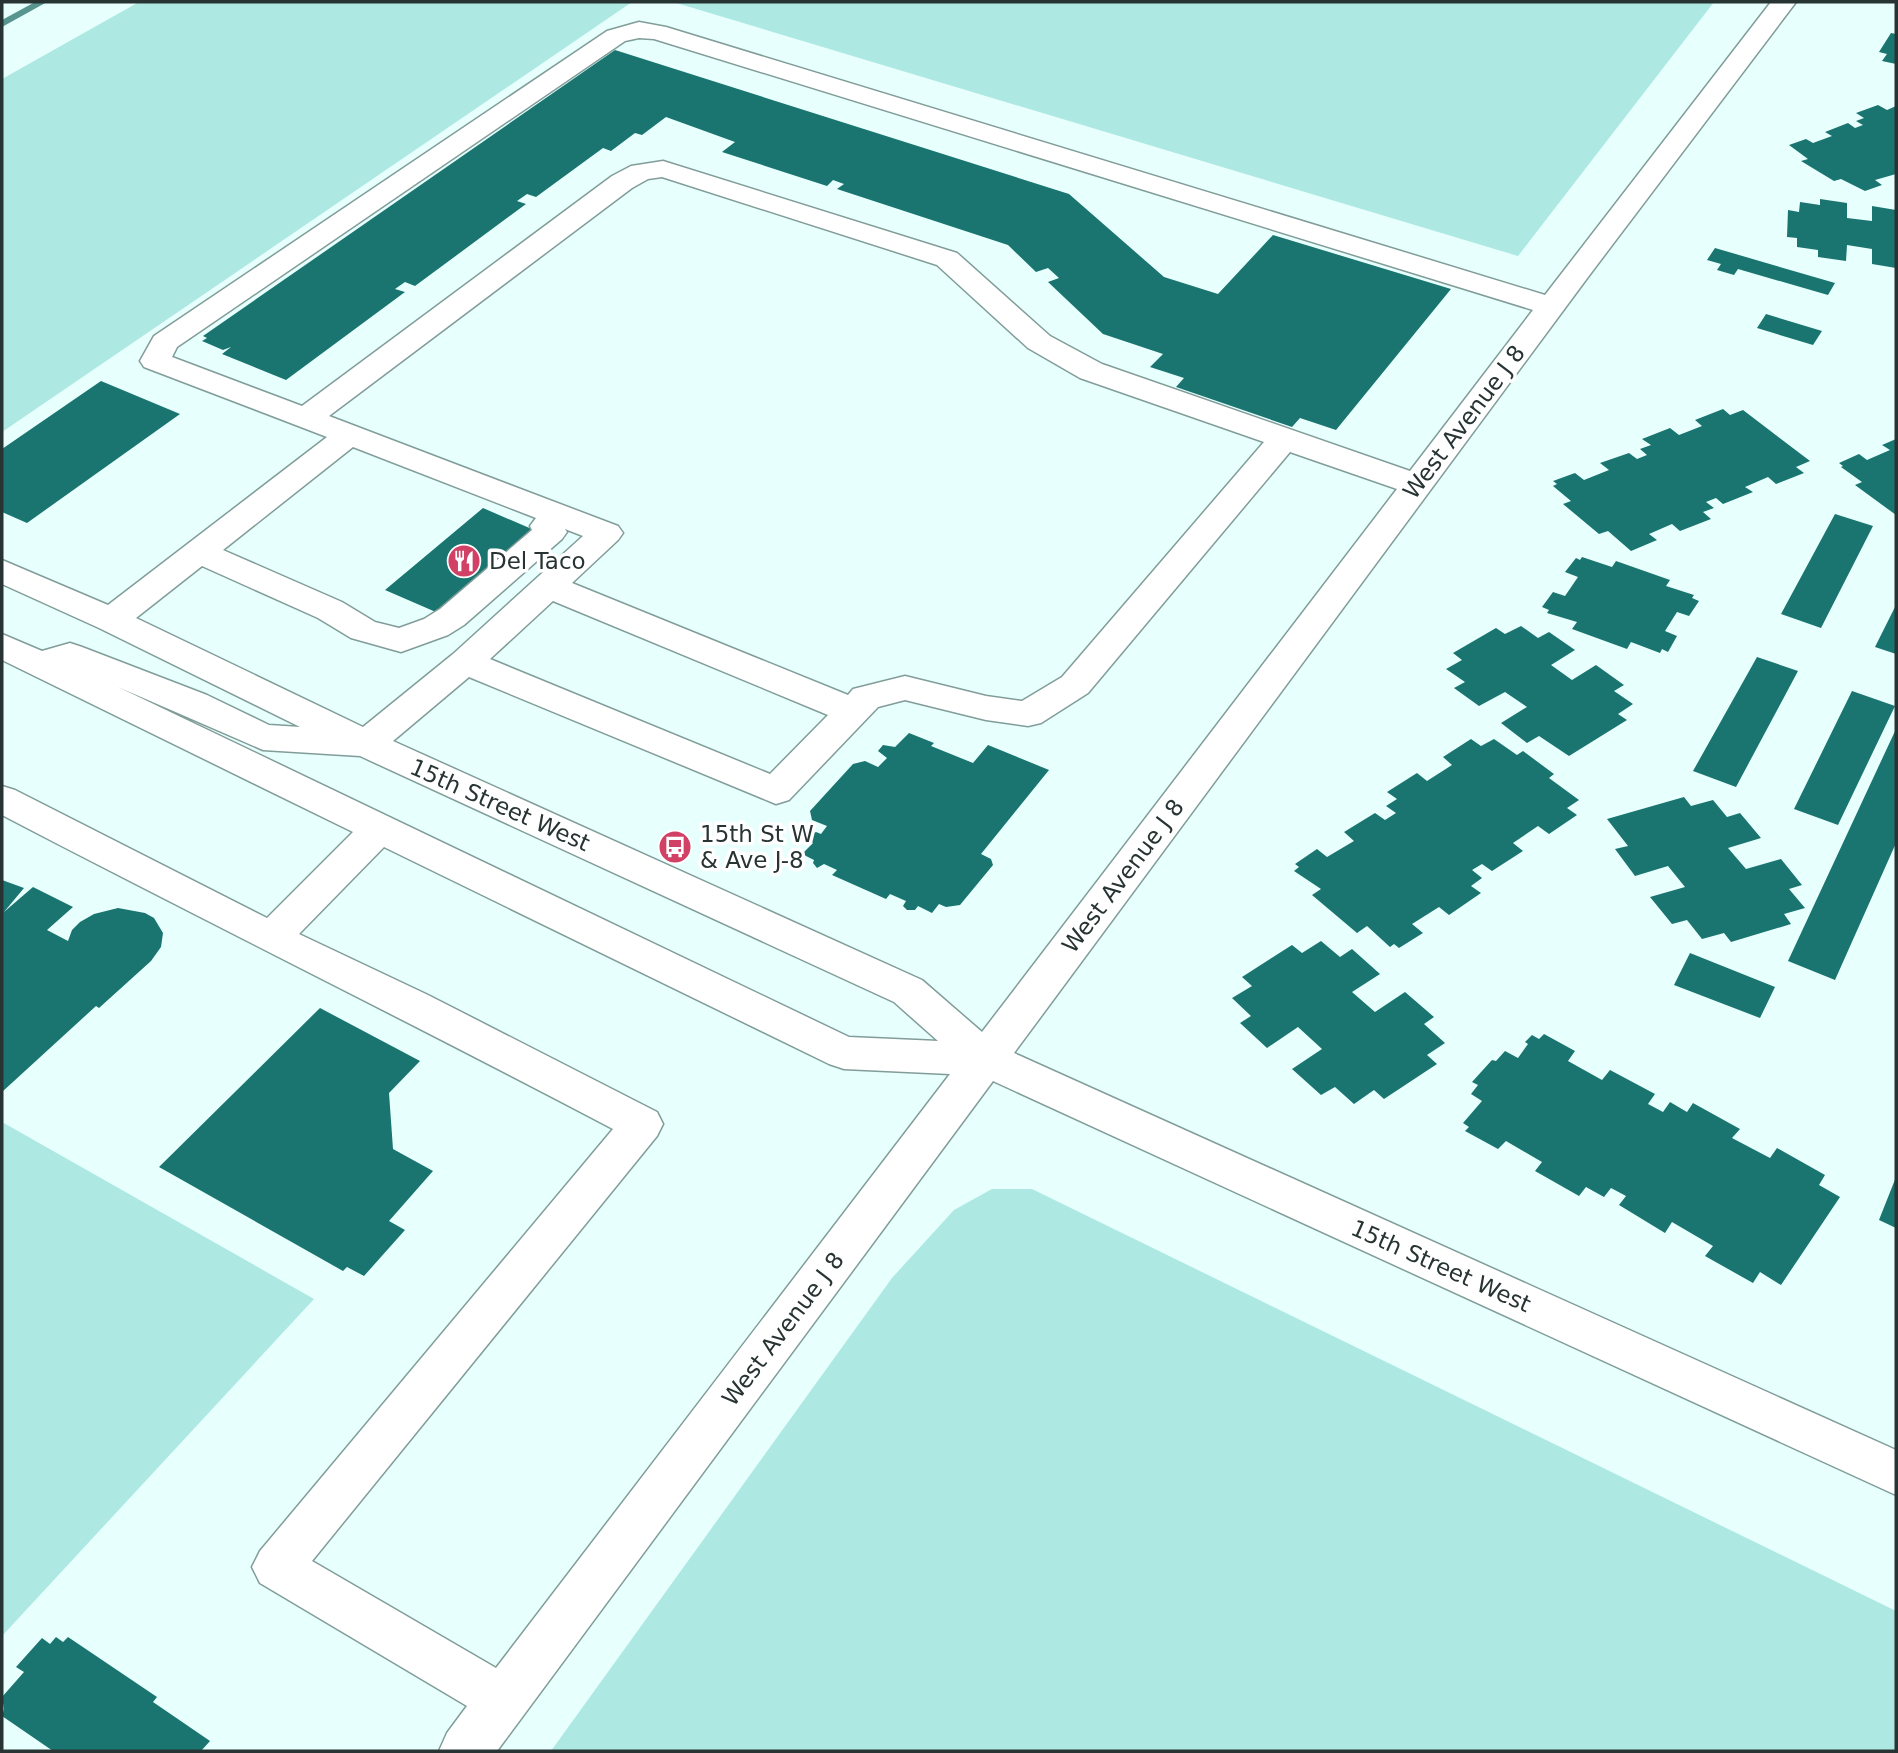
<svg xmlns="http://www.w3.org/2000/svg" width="1898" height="1753" font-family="'DejaVu Sans',sans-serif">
<rect width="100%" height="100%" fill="#e7fffd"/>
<path fill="#ade8e3" d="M 139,2 L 632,2 L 2,432 L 2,79 Z
M 673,2 L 1714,2 L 1518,256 Z
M 2,1122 L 314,1299 L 2,1636 Z
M 992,1189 L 1032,1189 L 1896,1611 L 1896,1751 L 551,1751 L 892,1278 L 954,1210 Z"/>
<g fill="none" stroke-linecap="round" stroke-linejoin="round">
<path fill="#589591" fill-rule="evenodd" d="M 35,2 L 47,2 L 2,27 L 2,20 Z"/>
</g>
<path fill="#1a7570" d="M 1891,33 L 1896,34 L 1896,64 L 1882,61 L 1887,54 L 1879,52 Z
M 615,50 L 1069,194 L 1164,277 L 1218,294 L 1273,235 L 1451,289 L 1336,430 L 1300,418 L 1292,427 L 1176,387 L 1184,378 L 1150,367 L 1163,354 L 1103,334 L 1048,282 L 1059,278 L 1048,268 L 1036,272 L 1008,245 L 837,189 L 844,184 L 833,180 L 827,186 L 722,152 L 735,142 L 666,117 L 642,135 L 635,133 L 611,151 L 603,148 L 536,197 L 527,194 L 517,201 L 526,204 L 415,286 L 405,282 L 395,289 L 405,292 L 286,380 L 222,354 L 231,347 L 223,350 L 202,341 L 207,338 L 203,336 Z
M 1878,105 L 1887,110 L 1896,106 L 1896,174 L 1875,180 L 1882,185 L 1865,191 L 1841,179 L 1834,181 L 1801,161 L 1808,159 L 1789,145 L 1806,139 L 1813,143 L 1832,136 L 1825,132 L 1848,123 L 1855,128 L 1863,125 L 1856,121 L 1864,118 L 1856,113 Z
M 1820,199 L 1847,203 L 1847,218 L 1872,221 L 1872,206 L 1896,210 L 1896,268 L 1872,264 L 1872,249 L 1847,245 L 1846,261 L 1818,257 L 1818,250 L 1797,247 L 1797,238 L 1787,237 L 1788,210 L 1799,212 L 1800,202 L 1820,205 Z
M 1715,248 L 1835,283 L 1828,295 L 1738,269 L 1734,275 L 1717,270 L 1721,264 L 1707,260 Z
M 1766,314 L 1822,331 L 1813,345 L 1757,328 Z
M 101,381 L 180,414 L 27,523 L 2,512 L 2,449 Z
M 1723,409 L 1730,415 L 1743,410 L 1810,461 L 1796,467 L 1804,473 L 1776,484 L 1768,477 L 1745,487 L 1753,492 L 1723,504 L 1716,498 L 1706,502 L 1714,508 L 1703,512 L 1711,519 L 1680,531 L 1672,524 L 1649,534 L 1657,540 L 1631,551 L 1608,531 L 1599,534 L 1563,504 L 1571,501 L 1553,486 L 1557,484 L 1553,481 L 1575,473 L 1584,480 L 1609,470 L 1600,463 L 1629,453 L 1637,459 L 1647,455 L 1640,449 L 1651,445 L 1642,439 L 1670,428 L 1679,435 L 1702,426 L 1695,420 Z
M 1896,439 L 1896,515 L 1855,485 L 1862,482 L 1841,467 L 1843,466 L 1839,463 L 1859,454 L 1867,460 L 1890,450 L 1882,445 Z
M 483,508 L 541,533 L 445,616 L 385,590 Z
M 1835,514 L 1873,526 L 1821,628 L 1781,614 Z
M 1582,557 L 1612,567 L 1616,561 L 1670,580 L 1666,586 L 1694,595 L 1692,598 L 1699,601 L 1689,616 L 1677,612 L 1665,631 L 1677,636 L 1668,652 L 1662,649 L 1660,653 L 1631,642 L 1627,649 L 1572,629 L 1577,622 L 1547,613 L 1549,610 L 1542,607 L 1553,592 L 1565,596 L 1578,577 L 1565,572 L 1576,558 L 1580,560 Z
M 1896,605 L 1896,654 L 1875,647 Z
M 1521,626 L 1538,638 L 1549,632 L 1575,650 L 1551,665 L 1572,680 L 1596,665 L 1624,685 L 1614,691 L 1633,704 L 1618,714 L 1627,720 L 1569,756 L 1539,736 L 1527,743 L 1501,723 L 1527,707 L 1505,692 L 1479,706 L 1454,688 L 1465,682 L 1446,669 L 1462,660 L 1453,653 L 1496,628 L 1505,634 Z
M 1757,657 L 1798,671 L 1736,787 L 1693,771 Z
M 1852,691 L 1895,706 L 1838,825 L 1794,809 Z
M 1896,729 L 1896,843 L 1835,980 L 1788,961 Z
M 909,733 L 934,743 L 931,746 L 973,763 L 988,745 L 1049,770 L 981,854 L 991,859 L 993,865 L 960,905 L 946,907 L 939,904 L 932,913 L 918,906 L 915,910 L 907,910 L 903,906 L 906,901 L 890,894 L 886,899 L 832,875 L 837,870 L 824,864 L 817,868 L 813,863 L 814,860 L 802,854 L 813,843 L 808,840 L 809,835 L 816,832 L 821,834 L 827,826 L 812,820 L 810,811 L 853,764 L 865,761 L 878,767 L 887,758 L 878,751 L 883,745 L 895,747 Z
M 1471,739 L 1481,746 L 1494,739 L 1517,755 L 1523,751 L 1554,774 L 1549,778 L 1579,800 L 1567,808 L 1577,815 L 1549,834 L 1538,826 L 1513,843 L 1523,851 L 1492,871 L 1482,864 L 1472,870 L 1482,878 L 1471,886 L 1481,893 L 1449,915 L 1439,907 L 1412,924 L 1423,933 L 1399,948 L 1394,944 L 1390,947 L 1367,926 L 1357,933 L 1312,895 L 1321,889 L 1294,871 L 1299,867 L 1295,864 L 1317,849 L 1327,857 L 1354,841 L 1344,832 L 1375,813 L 1385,820 L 1396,813 L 1386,806 L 1397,799 L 1387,792 L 1417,773 L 1427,781 L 1452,765 L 1443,757 Z
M 1684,797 L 1691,806 L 1713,800 L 1727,817 L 1740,813 L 1761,838 L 1728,848 L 1746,869 L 1781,859 L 1802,885 L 1789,889 L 1805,908 L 1784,914 L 1791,924 L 1731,942 L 1724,933 L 1702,939 L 1687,920 L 1672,924 L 1650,897 L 1685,887 L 1668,866 L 1635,876 L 1615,849 L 1628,846 L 1607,819 Z
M 2,880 L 24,888 L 4,912 L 33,887 L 73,907 L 47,930 L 68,941 L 72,930 L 80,922 L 94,914 L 118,908 L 145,913 L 154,918 L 163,933 L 161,947 L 151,961 L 99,1008 L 96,1006 L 2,1092 Z
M 1321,941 L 1340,957 L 1352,949 L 1380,974 L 1352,992 L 1375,1012 L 1405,992 L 1434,1017 L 1424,1024 L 1445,1043 L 1427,1055 L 1437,1064 L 1384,1099 L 1374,1090 L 1354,1104 L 1335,1087 L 1321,1095 L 1292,1069 L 1322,1049 L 1298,1027 L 1267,1048 L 1240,1023 L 1251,1016 L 1232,998 L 1252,986 L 1242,977 L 1292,945 L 1302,953 Z
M 1690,953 L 1775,987 L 1760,1018 L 1674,985 Z
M 320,1008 L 420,1061 L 389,1093 L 393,1149 L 433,1171 L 389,1221 L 405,1230 L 364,1276 L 347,1267 L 343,1271 L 159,1167 Z
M 1544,1034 L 1575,1051 L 1568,1061 L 1602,1080 L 1610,1070 L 1655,1094 L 1648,1104 L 1663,1112 L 1670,1102 L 1687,1112 L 1693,1103 L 1740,1129 L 1732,1138 L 1770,1158 L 1777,1148 L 1825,1175 L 1819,1185 L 1840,1197 L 1781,1285 L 1760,1272 L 1753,1283 L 1705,1256 L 1713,1246 L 1672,1222 L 1665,1233 L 1619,1205 L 1626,1196 L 1611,1188 L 1604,1197 L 1586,1187 L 1579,1196 L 1535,1171 L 1542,1162 L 1506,1141 L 1498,1149 L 1465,1131 L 1469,1127 L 1463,1123 L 1482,1101 L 1471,1094 L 1478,1085 L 1472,1082 L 1492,1060 L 1496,1061 L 1505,1051 L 1518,1058 L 1528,1044 L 1525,1042 L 1532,1035 L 1539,1039 Z
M 1896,1177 L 1896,1228 L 1879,1220 Z
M 56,1637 L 63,1642 L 68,1637 L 157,1697 L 153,1702 L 210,1741 L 201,1751 L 53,1751 L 2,1716 L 4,1709 L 2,1697 L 24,1672 L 16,1667 L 42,1638 L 50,1644 Z"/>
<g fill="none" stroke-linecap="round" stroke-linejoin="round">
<defs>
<path id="minor" d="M 1771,2 L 1796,2 L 1588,277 L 1014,1053 L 1896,1450 L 1896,1495 L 993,1081 L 497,1751 L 439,1751 L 447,1733 L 467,1706 L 260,1583 L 252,1567 L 260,1551 L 613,1129 C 410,1022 205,921 2,815 L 2,786 L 15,790 L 267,918 L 353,832 L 2,660 L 2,634 L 42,651 L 70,643 L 82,647 L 207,695 L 269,725 L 300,727 L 99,628 L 2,584 L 2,560 L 108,605 L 327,437 L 144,367 L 140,361 L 154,336 L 607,31 L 639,22 L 666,27 L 1545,295 ZM 639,38 L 654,39 L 1533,310 L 1410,471 L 1102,364 L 1050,336 L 957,253 L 663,161 L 631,166 L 612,176 L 302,406 L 172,357 L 177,347 L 625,41 ZM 662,177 L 937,265 L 1028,348 L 1080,378 L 1264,442 L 1062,677 L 1022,701 L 986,696 L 905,676 L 853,689 L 848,695 L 572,583 L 618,540 L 623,533 L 618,526 L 329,416 L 632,188 L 648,179 ZM 353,447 L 536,518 L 530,526 L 532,530 L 440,609 L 424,619 L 399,628 L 375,622 L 342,602 L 223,550 ZM 1290,452 L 1397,489 L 982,1032 L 922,980 L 393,741 L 469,677 L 776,804 L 789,800 L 878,707 L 905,700 L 986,720 L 1028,726 L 1041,723 L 1088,693 ZM 565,529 L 583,536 L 453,654 L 363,727 L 136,618 L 202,566 L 318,618 L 351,638 L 401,652 L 448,635 L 464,625 L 562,539 L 567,532 ZM 553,601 L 828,715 L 770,774 L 490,659 ZM 118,687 L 263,750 L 360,756 L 894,1002 L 938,1041 L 849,1037 ZM 384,847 L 829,1064 L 844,1069 L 950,1074 L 496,1668 L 312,1561 L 657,1136 L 663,1124 L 657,1112 L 428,995 L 299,934 Z"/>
</defs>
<use href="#minor" stroke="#819d9a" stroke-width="3"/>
<use href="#minor" fill="#fff" fill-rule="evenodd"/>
</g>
<defs>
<symbol id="restaurant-disc" viewBox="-11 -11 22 22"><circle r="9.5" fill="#d04165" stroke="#fff"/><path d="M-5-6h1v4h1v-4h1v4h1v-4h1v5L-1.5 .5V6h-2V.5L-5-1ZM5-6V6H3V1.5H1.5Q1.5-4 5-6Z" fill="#fff"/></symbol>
<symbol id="bus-disc" viewBox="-11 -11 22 22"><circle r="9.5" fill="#d04165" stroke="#fff"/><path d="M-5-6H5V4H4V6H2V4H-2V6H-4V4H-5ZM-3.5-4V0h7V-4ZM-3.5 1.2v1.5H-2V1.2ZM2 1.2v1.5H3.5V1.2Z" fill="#fff"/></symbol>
</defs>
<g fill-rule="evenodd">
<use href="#restaurant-disc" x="445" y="542" width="38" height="38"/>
<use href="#bus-disc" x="656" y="828" width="38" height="38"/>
</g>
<g text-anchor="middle" stroke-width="7" stroke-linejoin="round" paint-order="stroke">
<g font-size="23" fill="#283433" stroke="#fff">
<text transform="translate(1464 422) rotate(-53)" y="8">West Avenue J 8</text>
<text transform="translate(500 805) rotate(24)" y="8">15th Street West</text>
<text transform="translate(1123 876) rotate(-53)" y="8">West Avenue J 8</text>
<text transform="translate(1441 1266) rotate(24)" y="8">15th Street West</text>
<text transform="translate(783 1329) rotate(-53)" y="8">West Avenue J 8</text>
</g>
<g font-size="23" fill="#283433" stroke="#fff" text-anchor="start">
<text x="489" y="569">Del Taco</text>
<text x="700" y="842">15th St W<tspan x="700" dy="26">&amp; Ave J-8</tspan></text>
</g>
</g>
<rect width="1898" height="1753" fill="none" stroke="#283433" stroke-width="7"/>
</svg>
